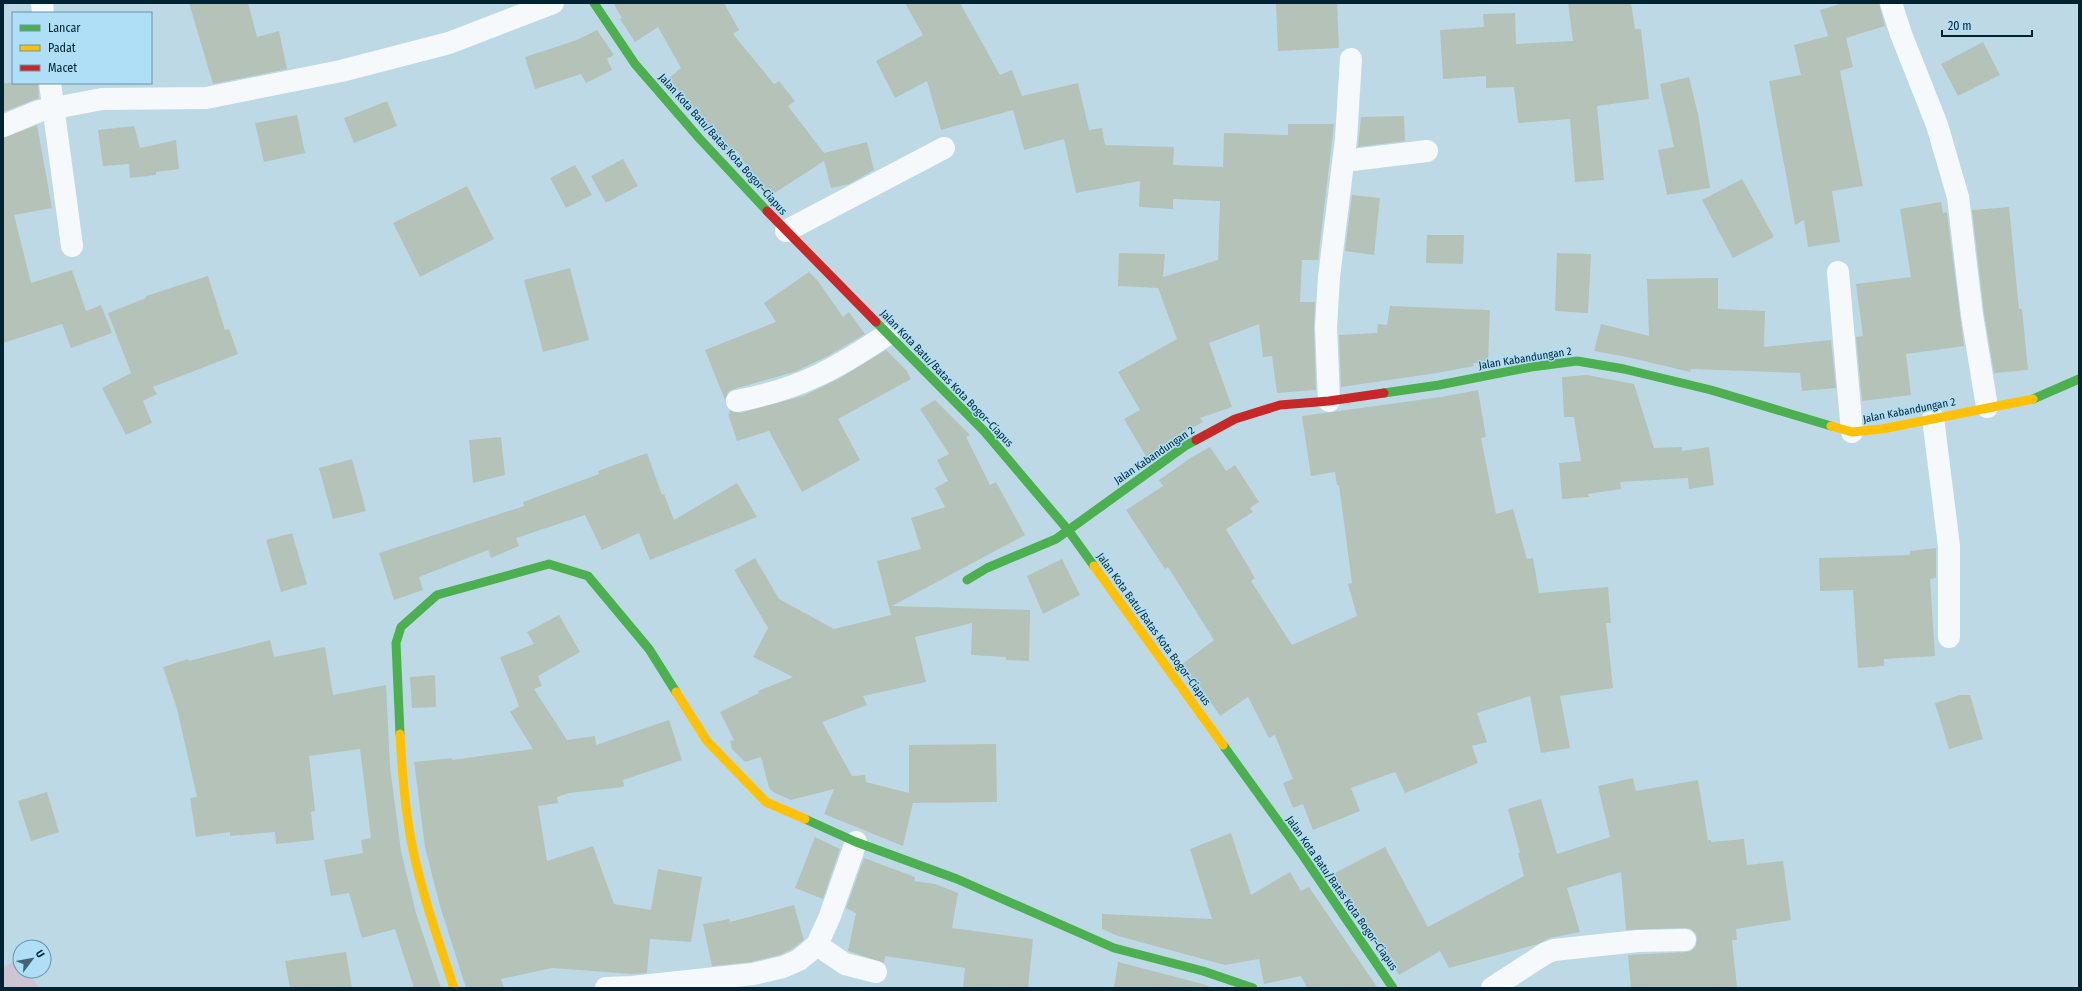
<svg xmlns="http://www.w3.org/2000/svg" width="2082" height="991" font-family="'Fira Sans Condensed',sans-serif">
<rect width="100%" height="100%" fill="#bed9e6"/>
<path fill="#cdc5d4" d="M 20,958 L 20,971 L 28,971 L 39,988 L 3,988 L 3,967 Z"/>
<path fill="#b5c2b8" d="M 189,3 L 248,3 L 257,37 L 279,31 L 287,69 L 213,84 Z
M 613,3 L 724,3 L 739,30 L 733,34 L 774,84 L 779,81 L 795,101 L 788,106 L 824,153 L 867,142 L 874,170 L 849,184 L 831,188 L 824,161 L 770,196 L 755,180 L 737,151 L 732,155 L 709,130 L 669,78 L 681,68 L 658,27 L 635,42 L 620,19 L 622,18 Z
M 905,3 L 960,3 L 1000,75 L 1012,70 L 1022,96 L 1078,83 L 1089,130 L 1102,128 L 1105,145 L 1174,147 L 1173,165 L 1223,167 L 1224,133 L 1288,135 L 1288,124 L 1334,124 L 1318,260 L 1302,260 L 1300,302 L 1315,302 L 1314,328 L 1316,390 L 1277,393 L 1272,356 L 1263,357 L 1259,324 L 1209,343 L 1232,407 L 1200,418 L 1203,422 L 1178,436 L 1147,458 L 1124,419 L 1140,410 L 1118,372 L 1177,339 L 1158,288 L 1118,286 L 1119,253 L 1165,254 L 1163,277 L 1218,260 L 1220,201 L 1173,199 L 1173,209 L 1139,207 L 1140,181 L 1076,193 L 1064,139 L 1024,150 L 1013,110 L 941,130 L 927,81 L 895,98 L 876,61 L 923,35 Z
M 1305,3 L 1337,3 L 1339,48 L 1278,51 L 1276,4 Z
M 1568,3 L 1631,3 L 1635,29 L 1641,29 L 1649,99 L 1597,106 L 1604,180 L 1575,182 L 1570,119 L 1518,123 L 1514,87 L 1486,88 L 1486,76 L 1443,79 L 1440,30 L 1484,27 L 1483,14 L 1515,13 L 1516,44 L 1573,41 Z
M 1843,3 L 1879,3 L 1885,26 L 1846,38 L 1853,67 L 1840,71 L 1863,186 L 1832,191 L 1840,242 L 1808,247 L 1804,220 L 1795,225 L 1769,81 L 1801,75 L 1794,45 L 1828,36 L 1820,10 Z
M 597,30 L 614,55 L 607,59 L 612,70 L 586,83 L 581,74 L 535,89 L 525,57 L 577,40 Z
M 1983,42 L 2000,75 L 1958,96 L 1941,64 Z
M 1689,77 L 1698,114 L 1710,188 L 1667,195 L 1658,150 L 1674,147 L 1660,84 Z
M 3,83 L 38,83 L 39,98 L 3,112 Z
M 387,101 L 397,126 L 354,143 L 344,118 Z
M 297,115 L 305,153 L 264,162 L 255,123 Z
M 1404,116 L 1405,141 L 1358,147 L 1361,117 Z
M 37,125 L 52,208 L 14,215 L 31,283 L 72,270 L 86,311 L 101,305 L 112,333 L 71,348 L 62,324 L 3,343 L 3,138 Z
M 134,126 L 140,148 L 176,140 L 179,169 L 156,172 L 156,175 L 130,178 L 129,164 L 103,166 L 98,130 Z
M 623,159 L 638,186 L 606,203 L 591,176 Z
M 575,165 L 592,195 L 566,208 L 550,178 Z
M 1742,179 L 1774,237 L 1733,258 L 1702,200 Z
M 467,186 L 494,239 L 420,277 L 393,223 Z
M 1352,195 L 1380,198 L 1374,255 L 1345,251 Z
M 1941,202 L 1943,213 L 1947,212 L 1964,346 L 1906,354 L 1911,395 L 1862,401 L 1856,337 L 1863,336 L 1856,284 L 1911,277 L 1900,209 Z
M 2009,207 L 2019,309 L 2022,309 L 2028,370 L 1994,373 L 1984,313 L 1972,210 Z
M 1427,235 L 1464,235 L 1463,264 L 1426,263 Z
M 1557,253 L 1591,254 L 1588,313 L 1555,311 Z
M 570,268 L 589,340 L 543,352 L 524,280 Z
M 809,272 L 818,281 L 843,317 L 849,312 L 865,334 L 828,356 L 794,372 L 734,389 L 728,392 L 725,400 L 705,350 L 776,322 L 764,303 Z
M 208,276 L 225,330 L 229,329 L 238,354 L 153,387 L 157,394 L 143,401 L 152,423 L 126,435 L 102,388 L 131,373 L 108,313 L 146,298 L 146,296 Z
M 1718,278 L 1718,309 L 1765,311 L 1764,347 L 1831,340 L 1836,388 L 1802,391 L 1800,373 L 1691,369 L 1690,372 L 1627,357 L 1594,351 L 1601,324 L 1649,336 L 1647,279 Z
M 1390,306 L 1490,310 L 1488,363 L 1473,363 L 1474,366 L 1437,373 L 1341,387 L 1339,335 L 1377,333 L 1378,324 L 1387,325 Z
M 886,350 L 906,370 L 911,379 L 838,419 L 860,460 L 802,492 L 769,431 L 737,441 L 728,414 L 730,414 L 729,410 L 740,413 L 803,396 L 840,378 Z
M 1587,375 L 1634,384 L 1654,448 L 1682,447 L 1682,451 L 1709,447 L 1714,485 L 1689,489 L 1688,478 L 1620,482 L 1621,489 L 1588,494 L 1589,497 L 1562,499 L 1559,463 L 1581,461 L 1574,417 L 1564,417 L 1562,377 Z
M 1478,390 L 1486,437 L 1481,438 L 1496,514 L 1513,509 L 1527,559 L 1533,558 L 1539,593 L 1608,587 L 1611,623 L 1606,623 L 1613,688 L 1560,696 L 1570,748 L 1541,753 L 1530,696 L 1477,713 L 1487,742 L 1472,746 L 1478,763 L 1405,793 L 1395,772 L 1351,788 L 1360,811 L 1313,830 L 1303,804 L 1293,808 L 1283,783 L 1293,779 L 1275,735 L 1269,738 L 1248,697 L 1220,716 L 1201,688 L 1199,690 L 1181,665 L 1214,640 L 1168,567 L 1165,569 L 1126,510 L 1163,486 L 1159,480 L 1192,457 L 1210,447 L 1226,471 L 1235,465 L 1259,502 L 1250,508 L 1253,512 L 1226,529 L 1255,578 L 1251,581 L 1292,645 L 1357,616 L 1348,584 L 1352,583 L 1339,485 L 1337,485 L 1335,472 L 1311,476 L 1302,416 L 1441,397 Z
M 935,400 L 970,435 L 966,437 L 990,485 L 996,482 L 1025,535 L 892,606 L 1030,610 L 1029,661 L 1006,660 L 1006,657 L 971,655 L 972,623 L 915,637 L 926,682 L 863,696 L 867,705 L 822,722 L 852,776 L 865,775 L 866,782 L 909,793 L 909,745 L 996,744 L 997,802 L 913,803 L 903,846 L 824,814 L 834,789 L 791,800 L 773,792 L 769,788 L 761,757 L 745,762 L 732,749 L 730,741 L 734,740 L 720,712 L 759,693 L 758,691 L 793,677 L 753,657 L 768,628 L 734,570 L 755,558 L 779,599 L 834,629 L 891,615 L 877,561 L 921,549 L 911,518 L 945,507 L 935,488 L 948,481 L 937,460 L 949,454 L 920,409 Z
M 501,437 L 505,475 L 473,483 L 469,440 Z
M 647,453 L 662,495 L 664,494 L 674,520 L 737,483 L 757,517 L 650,560 L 639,533 L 602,550 L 585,515 L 516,538 L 519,546 L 491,558 L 488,550 L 419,577 L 423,590 L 394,600 L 379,553 L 524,506 L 523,502 L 599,474 L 598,471 Z
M 352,459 L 366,511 L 333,519 L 319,468 Z
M 292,533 L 307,584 L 281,592 L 266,540 Z
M 1936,548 L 1936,578 L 1930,579 L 1935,656 L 1884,659 L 1884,666 L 1858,668 L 1853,590 L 1820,591 L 1819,558 L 1910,555 L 1910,551 Z
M 1062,559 L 1080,595 L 1043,614 L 1027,576 Z
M 559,615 L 580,652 L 538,676 L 542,686 L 534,689 L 567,740 L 595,736 L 596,745 L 669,720 L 682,760 L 623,780 L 624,787 L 569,793 L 557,797 L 558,803 L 538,806 L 547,861 L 593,846 L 614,904 L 651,910 L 658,869 L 702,877 L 691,942 L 650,939 L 647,973 L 632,974 L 552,968 L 501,979 L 504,988 L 466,988 L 440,906 L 425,847 L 414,762 L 452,758 L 452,760 L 533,749 L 510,712 L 519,706 L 500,657 L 534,644 L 527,632 Z
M 270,640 L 274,657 L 325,647 L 333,695 L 386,685 L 390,767 L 401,851 L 416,913 L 441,988 L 414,988 L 395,929 L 362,938 L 349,893 L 331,896 L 324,860 L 363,853 L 361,840 L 371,838 L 360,749 L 309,756 L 315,811 L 311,812 L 314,840 L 276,844 L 275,832 L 230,836 L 230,832 L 196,837 L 190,798 L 197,797 L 177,709 L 163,667 L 188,659 L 189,661 Z
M 435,675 L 436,707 L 412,708 L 410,677 Z
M 1960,695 L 1970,695 L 1983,739 L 1949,749 L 1935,703 Z
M 1633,778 L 1636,791 L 1698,780 L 1708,840 L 1711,840 L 1711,842 L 1744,839 L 1747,865 L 1783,861 L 1791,920 L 1736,929 L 1737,940 L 1732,940 L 1737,988 L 1631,988 L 1628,955 L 1686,952 L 1691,951 L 1696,946 L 1697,939 L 1696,934 L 1691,929 L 1685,928 L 1626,930 L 1621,872 L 1567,888 L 1580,932 L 1550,938 L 1538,944 L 1449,968 L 1440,951 L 1399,975 L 1331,875 L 1385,847 L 1428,927 L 1524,876 L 1518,853 L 1520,853 L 1508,809 L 1541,799 L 1557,854 L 1610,837 L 1598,786 Z
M 47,792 L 59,832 L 31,841 L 18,801 Z
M 1231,833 L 1251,895 L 1290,872 L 1301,891 L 1309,887 L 1377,987 L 1307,988 L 1301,976 L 1264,984 L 1259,959 L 1225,965 L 1118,936 L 1102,929 L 1102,914 L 1212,919 L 1190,849 Z
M 815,837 L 840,849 L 823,899 L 795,888 Z
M 864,858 L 915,877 L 914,881 L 935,884 L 958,893 L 952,928 L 1033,939 L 1028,988 L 963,988 L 965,968 L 885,956 L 884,963 L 848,951 L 856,913 L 846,908 Z
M 794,905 L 804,940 L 792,949 L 780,955 L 751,962 L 712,966 L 703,924 L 729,919 L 730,922 Z
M 346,952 L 352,988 L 290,988 L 285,961 Z
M 1118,962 L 1199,983 L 1214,988 L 1114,988 Z"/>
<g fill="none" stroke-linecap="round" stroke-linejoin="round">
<path stroke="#f5f9fb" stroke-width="22" d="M 42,3 L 43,13
M 1891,3 L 1901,34 L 1937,125 L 1958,197 L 1972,315 L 1987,407
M 50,83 L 72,246
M 3,126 L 39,111 L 102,99 L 206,98 L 341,71 L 449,43 L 553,3
M 1344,161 L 1427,151
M 786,231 L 944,148
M 1838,272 L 1852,432
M 737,401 C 800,389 836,369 888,334
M 1329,401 L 1326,327 L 1329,277 L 1346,139 L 1351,59
M 1933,418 L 1949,546 L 1949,637
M 817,945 L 845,964 L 876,972
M 606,988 L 632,987 L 753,974 L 783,967 L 799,960 L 817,945 L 830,916 L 856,842
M 1492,988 L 1546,953 L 1554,950 L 1638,941 L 1685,940"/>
<path stroke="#4caf50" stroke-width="9" d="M 594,3 L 635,64 L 699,138 L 767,211
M 876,322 L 984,431 L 1068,530 L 1094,566
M 1384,393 L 1439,385 L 1531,367 L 1577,361 L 1624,369 L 1711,390 L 1831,426
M 2033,399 L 2079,379
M 967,580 L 987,568 L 1056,539 L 1185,446 L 1196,440
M 400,734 L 396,643 L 401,627 L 437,595 L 549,564 L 588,576 L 649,649 L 676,692
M 1223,745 L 1299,850 L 1393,988
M 805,819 L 856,842 L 957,879 L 1114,948 L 1203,971 L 1253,988"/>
<path stroke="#ffc107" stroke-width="9" d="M 1831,426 L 1852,432 L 1882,429 L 2033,399
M 1094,566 L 1223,745
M 676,692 L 707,741 L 766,802 L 805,819
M 400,734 C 402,772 405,812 413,850 C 423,897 439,942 454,988"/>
<path stroke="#c62828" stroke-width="9" d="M 767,211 L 876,322
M 1196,440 L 1235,419 L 1280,405 L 1329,401 L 1384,393"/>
</g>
<g text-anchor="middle" stroke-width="3" stroke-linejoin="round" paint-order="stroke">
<g font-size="11" fill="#002332" stroke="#aedff6">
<text transform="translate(723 144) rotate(48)" y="4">Jalan Kota Batu/Batas Kota Bogor–Ciapus</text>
<text transform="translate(1525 358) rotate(-9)" y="4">Jalan Kabandungan 2</text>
<text transform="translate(947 378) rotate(46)" y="4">Jalan Kota Batu/Batas Kota Bogor–Ciapus</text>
<text transform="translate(1909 410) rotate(-11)" y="4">Jalan Kabandungan 2</text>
<text transform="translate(1154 455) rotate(-34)" y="4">Jalan Kabandungan 2</text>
<text transform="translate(1154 629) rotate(54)" y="4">Jalan Kota Batu/Batas Kota Bogor–Ciapus</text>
<text transform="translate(1342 893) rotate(55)" y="4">Jalan Kota Batu/Batas Kota Bogor–Ciapus</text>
</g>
</g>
<rect width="2082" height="991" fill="none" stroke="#002332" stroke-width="8"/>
<rect x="12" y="12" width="140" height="72" fill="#aedff6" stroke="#6894a8"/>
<rect x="20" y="25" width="20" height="6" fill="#4caf50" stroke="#6894a8"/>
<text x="48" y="32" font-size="12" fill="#002332">Lancar</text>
<rect x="20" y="45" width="20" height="6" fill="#ffc107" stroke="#6894a8"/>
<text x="48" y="52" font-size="12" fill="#002332">Padat</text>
<rect x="20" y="65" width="20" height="6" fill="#c62828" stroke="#6894a8"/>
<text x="48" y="72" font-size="12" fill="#002332">Macet</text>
<g transform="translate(32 959) rotate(58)"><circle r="19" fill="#aedff6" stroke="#6894a8"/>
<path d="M0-3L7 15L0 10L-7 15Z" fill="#426371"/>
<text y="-6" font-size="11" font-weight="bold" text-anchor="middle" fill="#002332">U</text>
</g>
<path d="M1942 30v6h90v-6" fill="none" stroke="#002332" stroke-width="2"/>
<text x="1948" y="30" font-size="12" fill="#002332" stroke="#aedff6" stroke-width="3" paint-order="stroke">20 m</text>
</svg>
